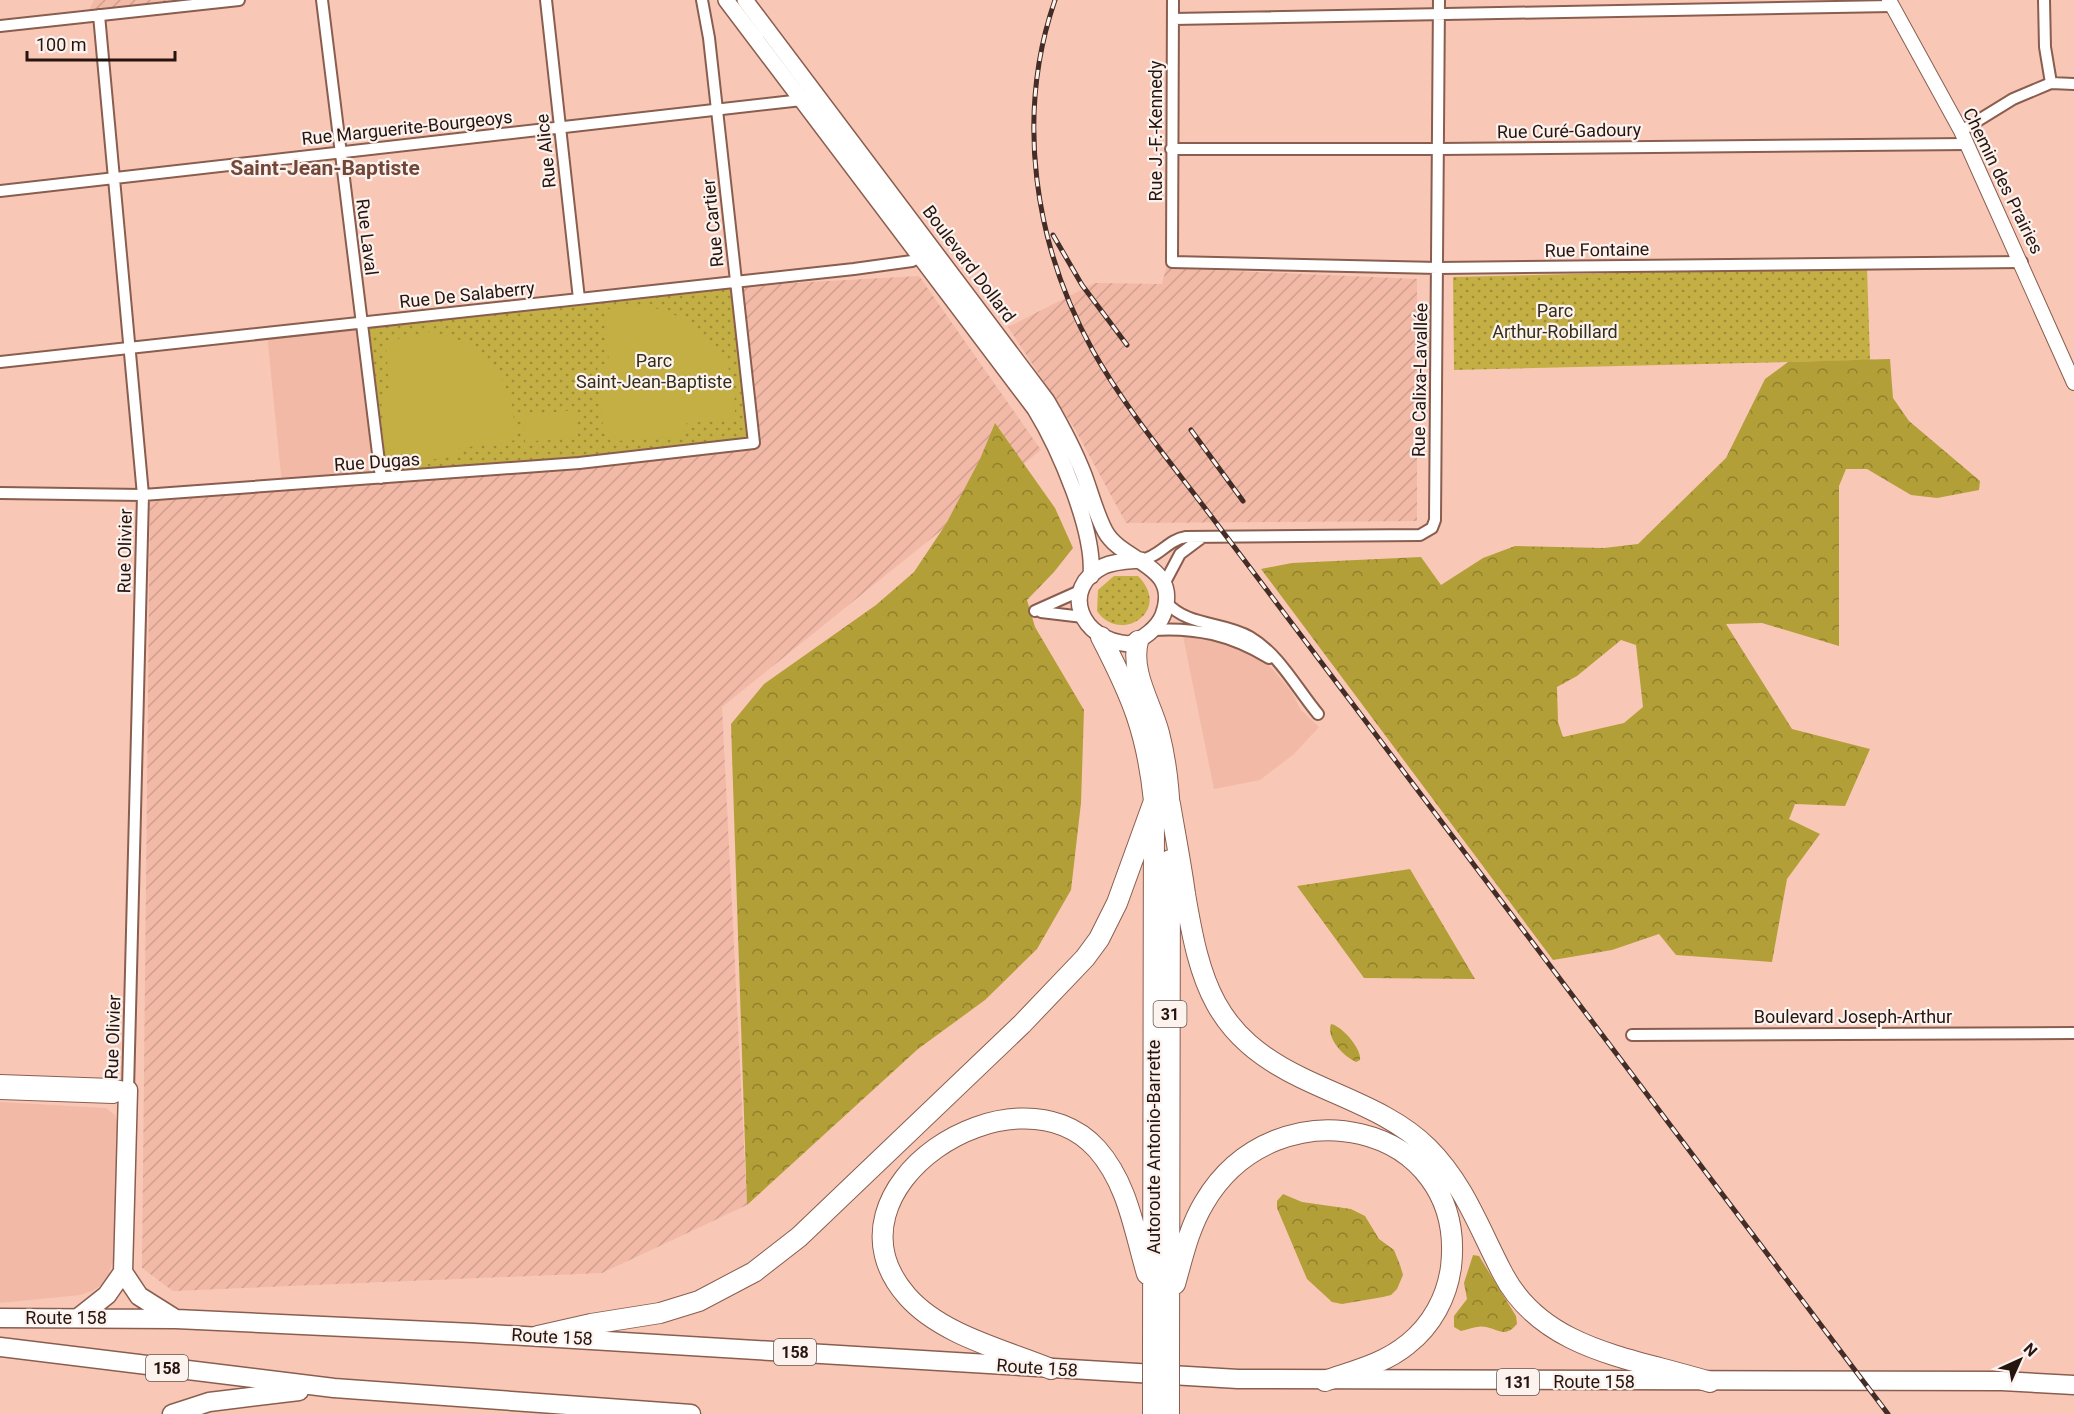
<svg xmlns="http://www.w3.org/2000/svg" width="2074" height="1414" font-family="Roboto,sans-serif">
<defs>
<pattern id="industrial-furrows" width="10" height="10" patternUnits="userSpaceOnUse" patternTransform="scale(1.5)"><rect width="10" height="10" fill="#f2b9a7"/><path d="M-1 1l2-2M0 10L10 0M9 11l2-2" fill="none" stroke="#cf9e8f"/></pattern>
<pattern id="grass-dots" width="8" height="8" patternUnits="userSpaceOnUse" patternTransform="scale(1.5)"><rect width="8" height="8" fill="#c3af44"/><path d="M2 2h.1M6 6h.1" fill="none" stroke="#9e8d37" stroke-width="1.8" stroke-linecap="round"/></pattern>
<pattern id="forest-crowns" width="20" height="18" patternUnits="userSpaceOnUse" patternTransform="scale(1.5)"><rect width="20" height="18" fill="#b29f37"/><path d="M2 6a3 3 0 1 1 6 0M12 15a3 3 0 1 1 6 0" fill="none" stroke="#91802d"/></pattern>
</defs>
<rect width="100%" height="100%" fill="#f9c7b6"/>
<path fill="#f2b9a7" d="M 361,323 L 381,478 L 282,485 L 267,333 Z
M 1193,635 L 1223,641 L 1268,664 L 1291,691 L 1301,710 L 1319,727 L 1294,754 L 1260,780 L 1214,789 L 1183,636 Z
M 0,1102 L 106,1108 L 115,1115 L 119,1131 L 113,1261 L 108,1275 L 101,1285 L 92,1291 L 80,1295 L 0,1303 Z"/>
<path fill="url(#industrial-furrows)" d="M 94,0 L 184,0 L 89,10 Z
M 1166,268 L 1417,279 L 1417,521 L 1126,523 L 1075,429 L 1008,327 L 1095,283 L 1162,284 Z
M 919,276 L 1041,450 L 722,707 L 747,1205 L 602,1273 L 173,1291 L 142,1268 L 150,502 L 758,445 L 741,286 Z"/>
<path fill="url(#grass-dots)" d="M 1867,267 L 1870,360 L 1454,370 L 1453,277 Z
M 736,282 L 754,443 L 381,478 L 361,323 Z
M 1114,576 L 1138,576 C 1173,611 1120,645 1097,611 L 1098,590 Z"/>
<path fill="url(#forest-crowns)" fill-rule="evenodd" d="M 1890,359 L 1893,398 L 1909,421 L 1980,481 L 1979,490 L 1937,498 L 1911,495 L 1867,469 L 1846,469 L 1839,486 L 1839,646 L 1762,623 L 1726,624 L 1792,729 L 1870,749 L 1845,806 L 1795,804 L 1789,819 L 1820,834 L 1787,879 L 1772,962 L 1676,955 L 1659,934 L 1612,950 L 1553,960 L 1261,569 L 1292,563 L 1421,557 L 1441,585 L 1483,558 L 1515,546 L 1604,548 L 1638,544 L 1726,458 L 1765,379 L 1788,362 ZM 1621,640 L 1636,645 L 1643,707 L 1624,723 L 1563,737 L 1558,722 L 1557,687 L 1577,676 Z
M 995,423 L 1055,508 L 1073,548 L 1054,572 L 1027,600 L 1035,627 L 1084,710 L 1081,803 L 1071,890 L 1037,949 L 985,1000 L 918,1049 L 747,1205 L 731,724 L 764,684 L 876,605 L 914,572 L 946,524 L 980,459 Z
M 1410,869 L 1475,979 L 1364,978 L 1297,886 Z
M 1331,1024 C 1342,1026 1362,1049 1360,1060 L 1356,1062 C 1343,1056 1326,1038 1331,1024 Z
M 1283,1194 L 1302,1202 L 1351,1209 L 1365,1216 L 1379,1239 L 1394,1250 L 1400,1265 L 1403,1275 L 1397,1289 L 1391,1295 L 1383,1297 L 1342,1304 L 1332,1302 L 1307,1279 L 1277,1208 L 1277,1201 Z
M 1473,1255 L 1479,1256 L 1516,1316 L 1517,1324 C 1505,1338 1500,1330 1486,1327 C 1478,1325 1469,1329 1461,1331 L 1454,1327 L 1454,1316 L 1467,1299 L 1464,1283 Z"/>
<path fill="#c3af44" d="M 632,305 C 671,306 712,330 728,367 C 735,383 735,401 735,418 L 683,424 L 684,436 L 617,441 L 603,426 L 597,365 L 609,364 L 604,310 Z
M 430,332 C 489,340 514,384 516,440 L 455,449 L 455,457 L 398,463 L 386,453 L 381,398 L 390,397 L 386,348 L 401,337 Z
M 576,410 L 578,437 L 525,442 L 522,415 Z"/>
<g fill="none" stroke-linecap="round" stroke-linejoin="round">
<defs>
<path id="minor" d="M 322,0 L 381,478
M 546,0 L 579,299
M 1173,0 L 1172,262 L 1438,268 L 2022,262
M 2044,0 L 2045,47 L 2051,83
M 99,15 L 143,495 L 128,1090
M 1173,19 L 1892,6
M 0,26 L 239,0
M 1961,131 L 2013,99 L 2051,83 L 2074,84
M 1171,149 L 1440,149 L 1967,144
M 0,191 L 802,100 L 807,97
M 0,362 L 854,269 L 912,261 L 926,254
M 0,493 L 143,495 L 579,463 L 754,443 L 709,38 L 702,0
M 1141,560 C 1161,556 1167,540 1186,537 L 1420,535 L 1432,528 L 1435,520 L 1439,0
M 1163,586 L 1180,554 L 1200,539
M 1166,602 C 1188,627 1222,621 1250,637 C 1279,654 1297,689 1318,714
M 1035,611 L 1082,590
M 1041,612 L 1083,617
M 1152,630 C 1196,627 1231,635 1269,658
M 1632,1035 L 2074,1033"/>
<path id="tertiary" d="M 1889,0 L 1961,131 L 2074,383
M 0,1082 L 112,1086 L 128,1090
M 0,1092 L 113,1096 L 128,1090"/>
<path id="secondary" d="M 726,0 L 1035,409 C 1059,448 1095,531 1091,576
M 745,0 L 1047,401 C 1061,425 1074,449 1084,475 C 1091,494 1096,514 1105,531 C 1122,563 1182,564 1163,615 C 1158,628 1142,640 1129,644 C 1080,641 1059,588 1104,566 C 1115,561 1129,561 1141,560"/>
<path id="trunk" d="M 123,1272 L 139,1296 L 174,1318
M 0,1318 L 176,1319 L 473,1333 L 1238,1379 L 2002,1381 L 2074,1385
M 78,1318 L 107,1295 L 123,1272 L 128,1090
M 0,1347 L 334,1388 L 691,1414
M 172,1414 L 209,1402 L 299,1391"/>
<path id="motorway" d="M 1101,637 C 1132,697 1147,732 1154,801 L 1153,1356
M 1138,641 C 1130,672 1151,703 1159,733 C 1166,760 1169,788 1170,816
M 1170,804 C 1175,834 1181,864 1185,894 C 1200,983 1214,1036 1302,1078 C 1345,1099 1394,1114 1428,1148 C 1464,1184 1479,1228 1502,1272 C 1542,1351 1634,1358 1710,1382
M 1175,1284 C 1183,1256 1189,1228 1204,1203 C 1276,1080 1468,1121 1451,1267 C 1447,1297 1432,1325 1408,1344 C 1384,1364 1353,1371 1325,1381
M 538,1336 L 591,1324 L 660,1313 L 699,1301 L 754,1272 L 799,1237 L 1022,1024 L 1085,958 L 1099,939 L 1117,903 L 1154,801
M 1169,1356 L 1170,860
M 1051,1369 C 1005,1350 941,1335 907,1296 C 813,1189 1015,1058 1097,1149 C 1128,1184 1134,1230 1147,1274"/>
</defs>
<use href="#minor" stroke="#895e4f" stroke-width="14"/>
<use href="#tertiary" stroke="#895e4f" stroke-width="16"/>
<use href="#secondary" stroke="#895e4f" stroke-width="18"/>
<use href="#trunk" stroke="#895e4f" stroke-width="21"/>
<use href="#motorway" stroke="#895e4f" stroke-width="22"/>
<use href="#minor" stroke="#fff" stroke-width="10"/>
<use href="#tertiary" stroke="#fff" stroke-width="14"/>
<use href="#secondary" stroke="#fff" stroke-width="15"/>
<use href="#trunk" stroke="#fff" stroke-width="18"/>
<use href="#motorway" stroke="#fff" stroke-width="20"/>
<defs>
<path id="rail" d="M 1055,0 C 1015,116 1034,245 1093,351 C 1128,413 1177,470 1220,528 L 1888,1414
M 1053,235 L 1082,285 L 1127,345
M 1191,430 L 1243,501"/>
</defs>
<use href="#rail" stroke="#432d26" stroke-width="5"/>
<use href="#rail" stroke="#fcf2ee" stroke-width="3" stroke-dasharray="9" stroke-linecap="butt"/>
<defs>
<path id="motorway-bridge" d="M 1153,1356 L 1153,1414
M 1169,1356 L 1169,1414"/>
</defs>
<use href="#motorway-bridge" stroke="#895e4f" stroke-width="22" stroke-linecap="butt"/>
<use href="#motorway-bridge" stroke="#fff" stroke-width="20"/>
</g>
<g text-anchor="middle" stroke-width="4.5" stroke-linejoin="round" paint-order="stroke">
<g fill="#fcf2ee" stroke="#665752" stroke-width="1.5">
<rect x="1153.5" y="1001" width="33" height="26" rx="4.5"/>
<rect x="774" y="1339" width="42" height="26" rx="4.5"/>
<rect x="146" y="1355" width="42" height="26" rx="4.5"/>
<rect x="1497" y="1369" width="42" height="26" rx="4.5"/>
</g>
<g font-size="16" font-weight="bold" fill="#26140f">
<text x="1170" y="1020">31</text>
<text x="795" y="1358">158</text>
<text x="167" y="1374">158</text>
<text x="1518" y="1388">131</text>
</g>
<g font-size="18" fill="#26140f" stroke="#fcf2ee">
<text transform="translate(407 128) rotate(-6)" y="6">Rue Marguerite-Bourgeoys</text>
<text transform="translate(1156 131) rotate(-90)" y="6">Rue J.-F.-Kennedy</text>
<text transform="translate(1569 131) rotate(-1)" y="6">Rue Curé-Gadoury</text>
<text transform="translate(546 151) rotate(-96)" y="6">Rue Alice</text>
<text transform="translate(2003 181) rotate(64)" y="6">Chemin des Prairies</text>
<text transform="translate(713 223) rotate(-96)" y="6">Rue Cartier</text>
<text transform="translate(367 237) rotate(83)" y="6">Rue Laval</text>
<text transform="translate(1597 250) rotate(-1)" y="6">Rue Fontaine</text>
<text transform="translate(969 264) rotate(53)" y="6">Boulevard Dollard</text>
<text transform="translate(467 295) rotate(-6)" y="6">Rue De Salaberry</text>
<text transform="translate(1420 380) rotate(-89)" y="6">Rue Calixa-Lavallée</text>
<text transform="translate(377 462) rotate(-4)" y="6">Rue Dugas</text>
<text transform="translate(125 551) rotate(-89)" y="6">Rue Olivier</text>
<text x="1853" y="1023">Boulevard Joseph-Arthur</text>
<text transform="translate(113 1037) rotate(-88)" y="6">Rue Olivier</text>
<text transform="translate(1154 1147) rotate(-90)" y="6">Autoroute Antonio-Barrette</text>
<text x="66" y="1324">Route 158</text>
<text transform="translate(552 1337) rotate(3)" y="6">Route 158</text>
<text transform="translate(1037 1368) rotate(4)" y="6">Route 158</text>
<text x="1594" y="1388">Route 158</text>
</g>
<g font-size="18" fill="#342f19" stroke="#fcf2ee">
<text x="1555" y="317">Parc<tspan x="1555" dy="21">Arthur-Robillard</tspan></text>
<text x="654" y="367">Parc<tspan x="654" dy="21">Saint-Jean-Baptiste</tspan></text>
</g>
<g font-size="21" font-weight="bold" fill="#71473a" stroke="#fcf2ee">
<text x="325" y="175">Saint-Jean-Baptiste</text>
</g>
</g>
<g transform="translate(2020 1360) rotate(45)" stroke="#fcf2ee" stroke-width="4.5" paint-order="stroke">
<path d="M0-4.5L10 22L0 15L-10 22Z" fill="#26140f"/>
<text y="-9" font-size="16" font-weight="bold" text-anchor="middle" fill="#26140f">N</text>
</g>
<path d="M27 51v9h148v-9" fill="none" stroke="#26140f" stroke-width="3"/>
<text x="36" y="51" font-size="18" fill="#26140f" stroke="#fcf2ee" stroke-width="4.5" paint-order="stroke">100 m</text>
</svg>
